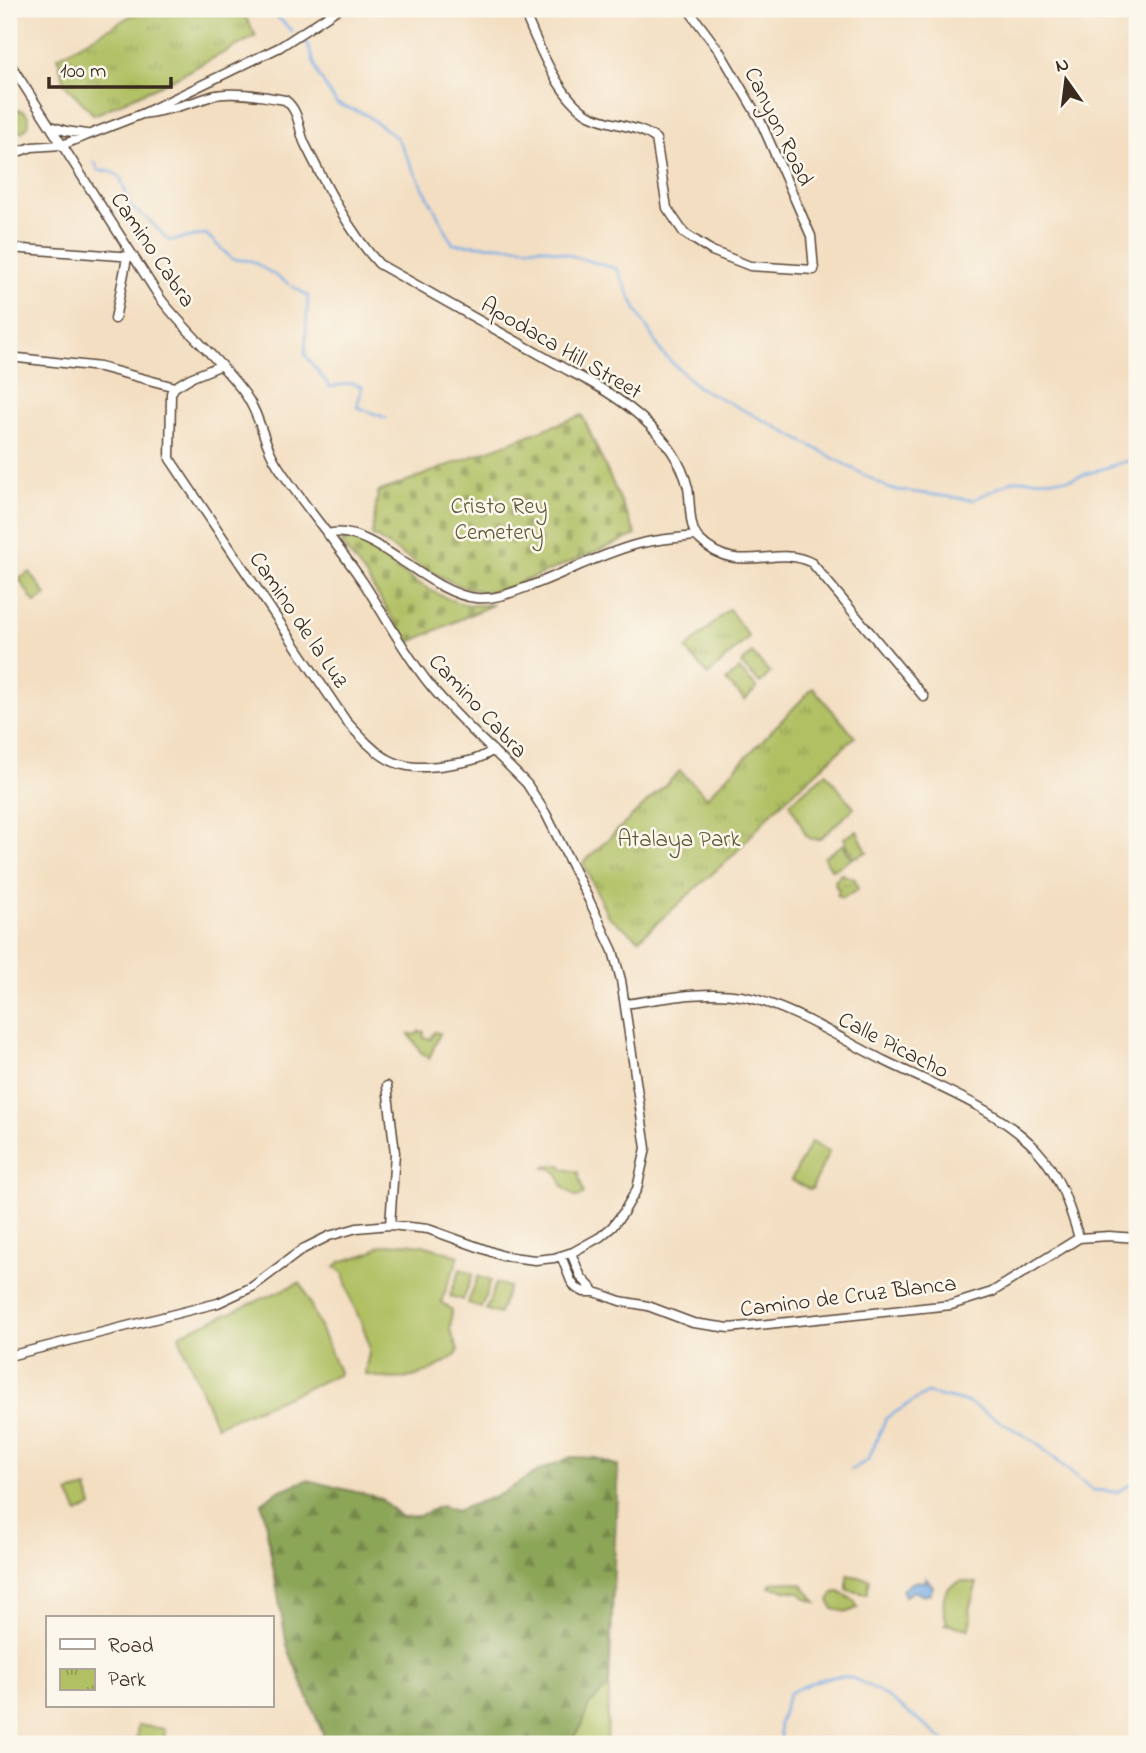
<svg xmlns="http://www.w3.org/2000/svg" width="1146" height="1753" font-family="'Indie Flower',sans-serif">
<defs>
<pattern id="forest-firs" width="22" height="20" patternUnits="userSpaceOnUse" patternTransform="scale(1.75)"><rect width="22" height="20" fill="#8ca659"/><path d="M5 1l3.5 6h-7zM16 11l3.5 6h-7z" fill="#748749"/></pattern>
<pattern id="cemetery-stones" width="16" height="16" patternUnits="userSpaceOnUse" patternTransform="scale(1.75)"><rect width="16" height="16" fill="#b0c063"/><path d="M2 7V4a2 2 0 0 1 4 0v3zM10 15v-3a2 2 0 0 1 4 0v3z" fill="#909c51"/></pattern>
<pattern id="park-tufts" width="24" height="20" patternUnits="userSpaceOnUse" patternTransform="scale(1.75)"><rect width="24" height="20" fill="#b0c063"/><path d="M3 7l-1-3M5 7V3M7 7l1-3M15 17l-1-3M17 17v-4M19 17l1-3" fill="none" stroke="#909c51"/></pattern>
<pattern id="water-ripples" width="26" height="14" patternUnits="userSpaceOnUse" patternTransform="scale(1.75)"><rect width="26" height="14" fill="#77ace4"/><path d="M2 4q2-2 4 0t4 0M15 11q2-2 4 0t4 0" fill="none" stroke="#638cb8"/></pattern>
</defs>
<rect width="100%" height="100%" fill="#fbf7ec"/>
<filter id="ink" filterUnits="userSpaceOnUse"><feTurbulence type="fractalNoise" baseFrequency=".0143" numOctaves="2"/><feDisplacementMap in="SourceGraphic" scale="14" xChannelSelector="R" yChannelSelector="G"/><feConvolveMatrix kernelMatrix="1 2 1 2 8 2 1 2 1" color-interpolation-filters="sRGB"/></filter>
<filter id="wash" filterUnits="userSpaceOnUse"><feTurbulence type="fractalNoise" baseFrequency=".00686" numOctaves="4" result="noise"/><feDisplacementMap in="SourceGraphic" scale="28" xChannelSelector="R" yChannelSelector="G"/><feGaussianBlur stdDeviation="1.57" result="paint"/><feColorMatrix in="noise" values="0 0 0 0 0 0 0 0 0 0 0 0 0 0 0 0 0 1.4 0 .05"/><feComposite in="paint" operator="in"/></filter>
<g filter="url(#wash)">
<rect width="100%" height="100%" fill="#f3dec1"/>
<path fill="#b0c063" stroke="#767540" stroke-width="2" d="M7 121a11 11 0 1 1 22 0a11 11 0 1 1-22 0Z
M 30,572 L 46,595 L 35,603 L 19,579 Z
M 752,653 L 770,673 L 760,683 L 741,664 Z
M 739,669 L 757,688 L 745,700 L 726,681 Z
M 826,773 L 854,808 L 820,839 L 811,839 L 806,835 L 790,803 Z
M 419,1031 L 424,1032 L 423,1037 L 431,1039 L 434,1032 L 440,1033 L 429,1059 L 420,1051 L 409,1034 L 418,1034 Z
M 811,1142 L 829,1151 L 812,1189 L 809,1189 L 791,1180 Z
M 550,1165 L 561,1165 L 564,1169 L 578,1172 L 584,1195 L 576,1197 L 563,1187 L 558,1174 L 551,1168 L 545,1168 Z
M 404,1243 L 423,1245 L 459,1256 L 441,1302 L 452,1310 L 450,1330 L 458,1350 L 457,1354 C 426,1377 403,1385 365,1374 C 365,1364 370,1357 369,1347 C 367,1330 357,1315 351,1300 C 348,1291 346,1282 343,1273 L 335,1267 L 340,1262 L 370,1253 L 379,1246 Z
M 460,1269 L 473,1274 L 463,1300 L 450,1296 Z
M 478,1276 L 491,1281 L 481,1308 L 468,1303 Z
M 299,1283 L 302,1285 L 339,1372 L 338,1375 L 216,1426 L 179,1337 L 180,1334 Z
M 496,1283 L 509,1287 L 499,1314 L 486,1310 Z
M 87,1488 L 92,1507 L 78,1513 L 68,1493 Z
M 847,1575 L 870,1579 L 867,1594 L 847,1590 Z
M 962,1581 L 977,1583 L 969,1610 L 971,1616 L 969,1629 L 945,1624 L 947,1623 C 941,1604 940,1587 962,1581 Z
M 789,1582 L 803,1585 L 816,1602 L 804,1598 L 802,1593 L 769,1587 L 771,1583 Z
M 839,1592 L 854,1600 L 858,1608 L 847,1612 L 833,1609 L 829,1600 L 834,1593 Z
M 609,1686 L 607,1744 L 568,1744 L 582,1725 L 589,1705 Z
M 138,1725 L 165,1729 L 164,1744 L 142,1744 L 136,1742 Z"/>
<path fill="url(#forest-firs)" stroke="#64683c" stroke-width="2" d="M 571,1457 L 596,1458 L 618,1466 L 609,1686 L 589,1705 L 582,1725 L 568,1744 L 327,1744 L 287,1646 L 262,1503 L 278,1491 L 307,1480 L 380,1498 L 401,1517 L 419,1516 L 441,1506 L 456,1511 L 501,1494 L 540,1470 Z"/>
<path fill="url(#cemetery-stones)" stroke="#767540" stroke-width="2" d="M 582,415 L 636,535 L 510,587 L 484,592 L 460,586 L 427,570 L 372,535 L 378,492 Z
M 346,537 C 367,542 380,556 397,569 C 417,583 446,602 471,605 C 479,606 487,605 494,604 L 408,643 L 364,573 L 343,546 L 342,540 Z"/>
<path fill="url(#park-tufts)" stroke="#767540" stroke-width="2" d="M 143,9 L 241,9 L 256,36 L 171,80 L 94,115 L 64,83 L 58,57 Z
M 729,609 L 749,637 L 708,675 L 686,649 Z
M 813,688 L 855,737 L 775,809 L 732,856 L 639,939 L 608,916 L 583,863 L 680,771 L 707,797 Z
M 857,831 L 867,852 L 853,858 L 844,838 Z
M 844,844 L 851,859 L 835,869 L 831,869 L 824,857 Z
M 841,874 L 855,879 L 858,890 L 842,898 L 837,896 L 839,889 L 836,887 L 835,880 Z"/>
<path fill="url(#water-ripples)" stroke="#596b81" stroke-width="2" d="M 926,1578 L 933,1587 L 930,1594 L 924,1596 L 914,1591 L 905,1596 L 902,1590 C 912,1583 912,1580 925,1582 Z"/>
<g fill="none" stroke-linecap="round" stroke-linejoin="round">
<path stroke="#77ace4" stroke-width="2.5" d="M 269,9 L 292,31
M 303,40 L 307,43 L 319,76 L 337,104 L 365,114 L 397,138 L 453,244 L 545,248 L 617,269 L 637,311 L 662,353 L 698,387 L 771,424 L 890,489 L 973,500 L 1014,480 L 1070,479 L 1137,458
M 94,161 L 99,171 L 110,171 L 120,177 L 131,207 L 150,221 L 169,241 L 206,234 L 232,259 L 252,261 L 308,296 L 305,355 L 330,387 L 352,383 L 362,387 L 357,407 L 386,418
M 851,1470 L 868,1460 L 886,1418 L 927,1393 L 969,1403 L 1035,1442 L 1092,1490 L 1117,1492 L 1137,1481
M 781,1744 L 779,1724 L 789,1693 C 807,1685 827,1673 847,1677 C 874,1682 926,1727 949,1744"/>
</g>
</g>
<g filter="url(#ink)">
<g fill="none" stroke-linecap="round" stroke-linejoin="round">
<defs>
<path id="minor" d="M 523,9 C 536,40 558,98 589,115 C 611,126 636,124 656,139 L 667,208 L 684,233 L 712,251 L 750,266 L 814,270 L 811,236 L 760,120 L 720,52 L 688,9
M 9,62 L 160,298 C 186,332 219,359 245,394 C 261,416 263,444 278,466 C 304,506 336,542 363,582 C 386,617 404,653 430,685 C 459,721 495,751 527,784 L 546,814 L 589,900 L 613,951 L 621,980 L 646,1148 L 637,1189 L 623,1213 L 612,1227 L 600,1237 L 573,1252 L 554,1258 L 535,1260 L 503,1256 L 428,1229 L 390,1225 L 357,1228 L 329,1236 L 303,1249 L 252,1287 L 218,1303 L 9,1356
M 142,114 C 167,111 189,104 212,96 C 230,90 267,97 285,100 C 300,111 298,129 305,144 C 325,184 349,232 379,264 L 569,371 C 616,394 675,433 688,488 C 691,504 688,529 700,540 C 738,578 777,543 812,563 L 924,697
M 51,126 L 66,131 L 86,134
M 9,155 L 32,147 L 62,145 L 142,114 L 280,47 L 338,9
M 9,248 L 134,257
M 115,319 L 127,258
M 9,357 L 100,367 L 175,387 L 190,378 L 222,365
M 175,387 L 171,393 L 170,459 L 346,721 C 380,758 394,773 446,765 C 464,762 478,761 493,750
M 327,534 C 372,521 427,594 476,598 C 498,600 518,590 538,583 C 571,570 604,553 638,544 C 657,539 677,538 696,536
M 625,1004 C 662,999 703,990 741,996 C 788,1004 842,1040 885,1061 C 934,1085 998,1109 1036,1149 C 1060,1175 1069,1205 1079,1238
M 387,1086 L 395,1153 L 390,1225
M 571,1253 L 581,1277 L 595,1292
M 561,1256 L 571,1281 L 576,1288 L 584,1292 L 595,1292 L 620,1301 L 648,1306 L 693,1323 L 729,1328 L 951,1305 L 992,1292 L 1079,1238 L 1109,1236 L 1137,1238"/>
</defs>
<use href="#minor" stroke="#574536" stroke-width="11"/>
<use href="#minor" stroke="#fff" stroke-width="8"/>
</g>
</g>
<g text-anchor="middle" stroke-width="5" stroke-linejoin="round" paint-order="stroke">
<g font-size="23" fill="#3b2a1e" stroke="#fbf7ec">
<text transform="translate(780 126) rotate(64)" y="8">Canyon Road</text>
<text transform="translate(154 249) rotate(56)" y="8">Camino Cabra</text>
<text transform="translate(562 347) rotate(30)" y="8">Apodaca Hill Street</text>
<text transform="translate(300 619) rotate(56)" y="8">Camino de la Luz</text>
<text transform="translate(479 705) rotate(47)" y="8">Camino Cabra</text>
<text transform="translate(894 1044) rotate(27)" y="8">Calle Picacho</text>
<text transform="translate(848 1295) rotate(-7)" y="8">Camino de Cruz Blanca</text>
</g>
<g font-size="23" fill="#5e5733" stroke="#fbf7ec">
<text x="499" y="513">Cristo Rey<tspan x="499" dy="26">Cemetery</tspan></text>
<text x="679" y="846">Atalaya Park</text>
</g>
</g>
<rect width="1146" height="1753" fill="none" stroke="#fbf7ec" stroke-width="35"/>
<rect x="46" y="1616" width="228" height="91" fill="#fbf7ec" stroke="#aea59a" stroke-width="2"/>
<rect x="60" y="1639" width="35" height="10" fill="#ffffff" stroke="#aea59a" stroke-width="2"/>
<text x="108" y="1652" font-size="21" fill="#3b2a1e">Road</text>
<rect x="60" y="1669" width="35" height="21" fill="url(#park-tufts)" stroke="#aea59a" stroke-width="2"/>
<text x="108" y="1686" font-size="21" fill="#3b2a1e">Park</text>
<g transform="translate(1066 80) rotate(346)" stroke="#fbf7ec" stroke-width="5" paint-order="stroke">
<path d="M0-5L12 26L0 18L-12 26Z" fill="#3b2a1e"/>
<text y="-10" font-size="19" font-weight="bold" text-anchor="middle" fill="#3b2a1e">N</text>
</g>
<path d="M49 77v10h122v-10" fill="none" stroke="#3b2a1e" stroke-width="3.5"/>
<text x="60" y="77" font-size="21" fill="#3b2a1e" stroke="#fbf7ec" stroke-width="5" paint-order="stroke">100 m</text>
</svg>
